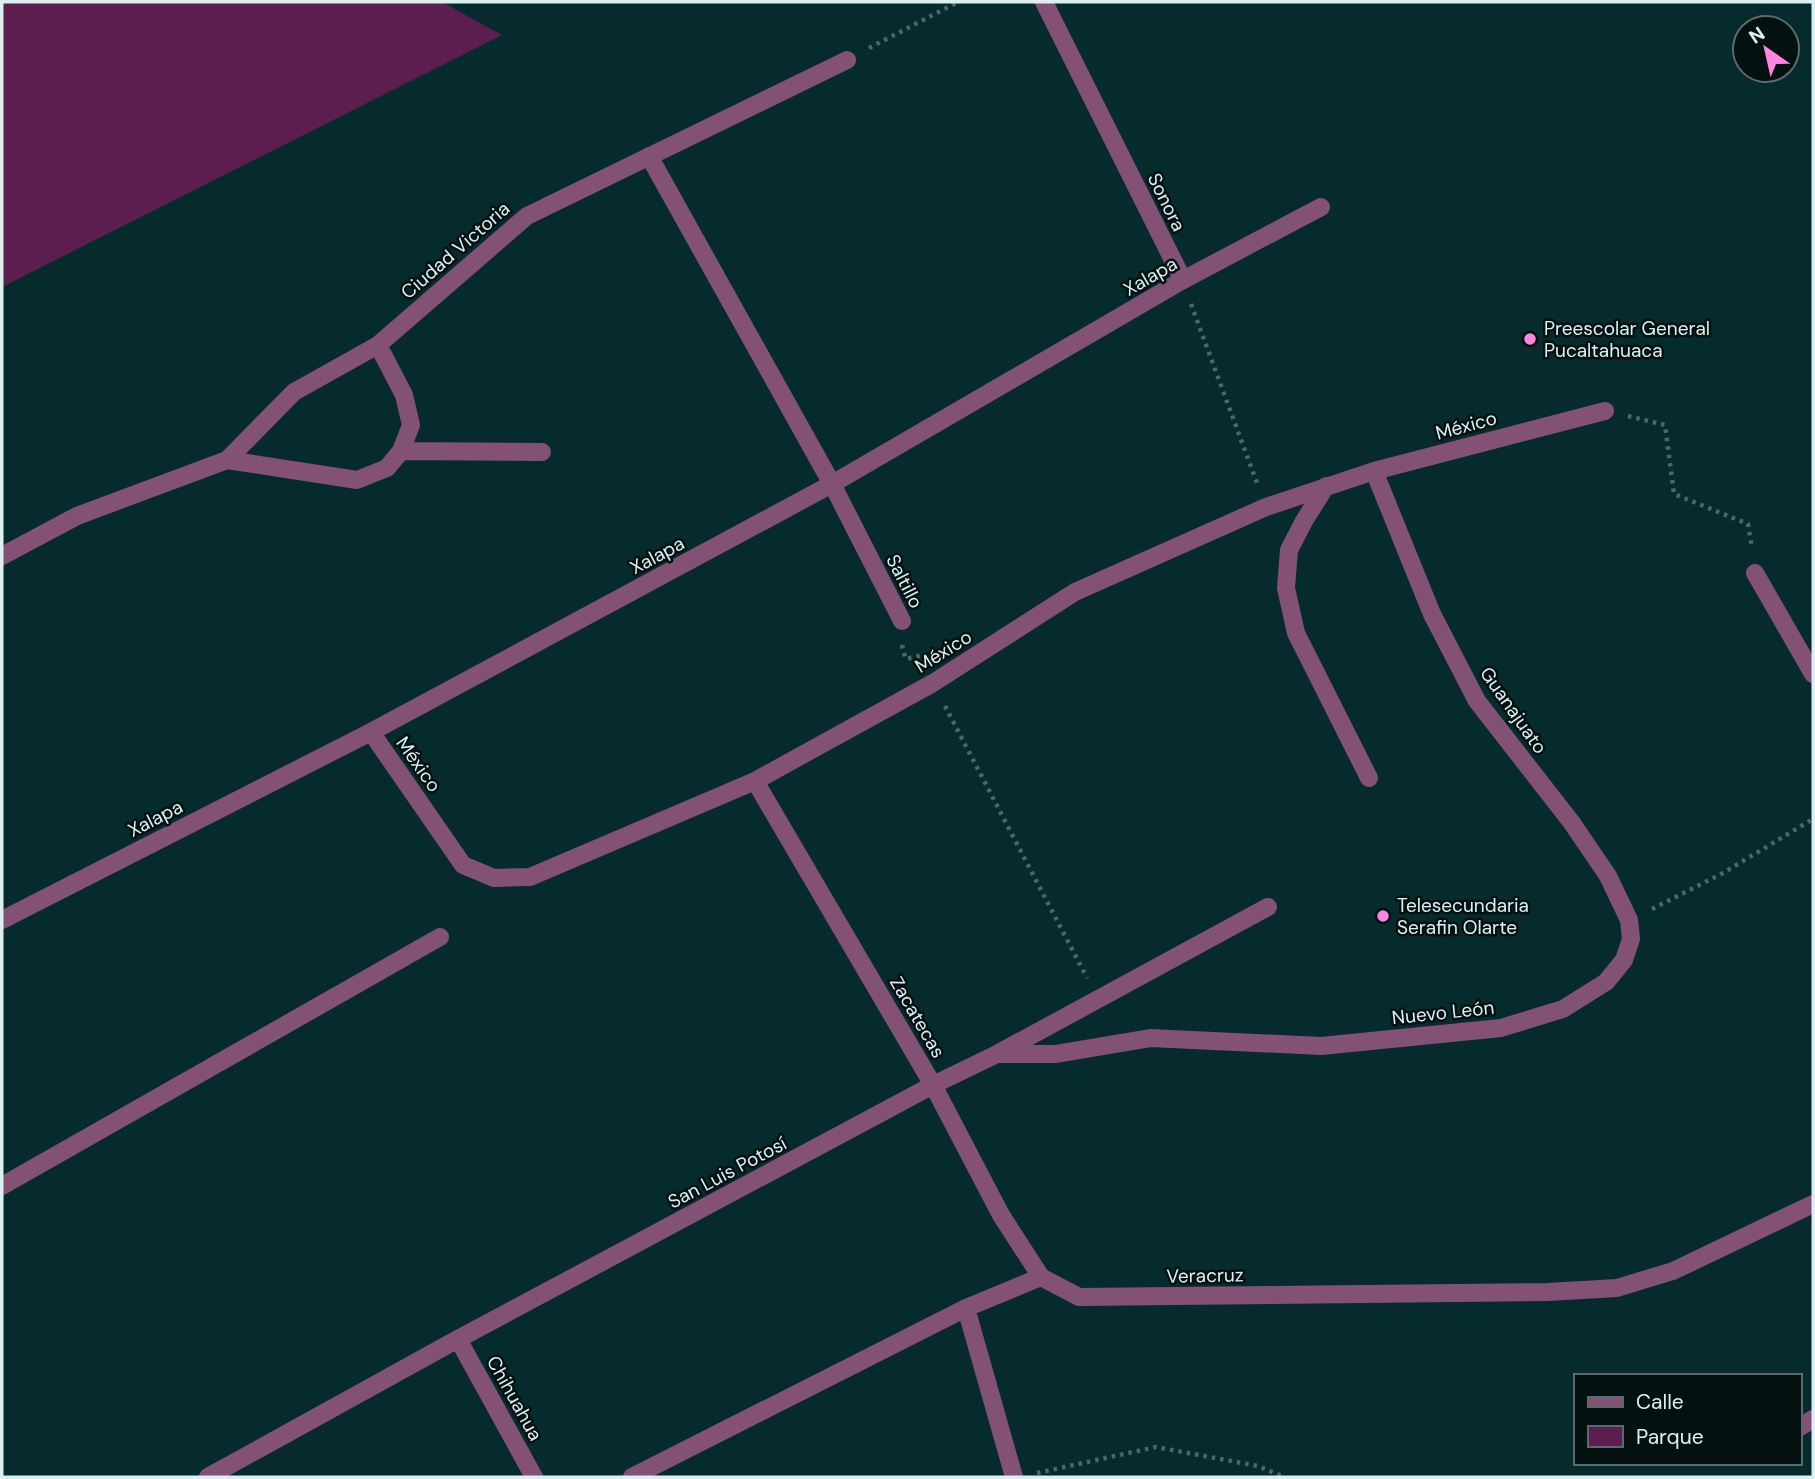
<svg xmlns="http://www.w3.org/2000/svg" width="1815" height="1479" font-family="'DM Sans',sans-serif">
<rect width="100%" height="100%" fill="#062b2c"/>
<path fill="#5c1e4e" d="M 2,2 L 442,2 L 502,35 L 2,287 Z"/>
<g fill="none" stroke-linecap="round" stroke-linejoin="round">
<path stroke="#496869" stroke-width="4.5" stroke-dasharray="3.5 5" stroke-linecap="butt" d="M 869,48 L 958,2
M 1191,304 L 1257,483
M 1628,416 L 1665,425 L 1674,494 L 1748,524 L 1752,548
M 903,645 L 902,648 L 906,659 L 927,654
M 945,706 L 1087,978
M 1652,909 L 1723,873 L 1813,819
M 1037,1473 L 1156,1447 L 1258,1466 L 1284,1477"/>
<path stroke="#825175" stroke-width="18" d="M 1044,2 L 1183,280
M 649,156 L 832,484 L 902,621
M 401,451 L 542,452
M 227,460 L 357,480 L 387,468 L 401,451 L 411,425 L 404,395 L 378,345
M 1326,486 L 1304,521 L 1289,550 L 1286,588 L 1296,633 L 1369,778
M 2,556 L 77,516 L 227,460 L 294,392 L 378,345 L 527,216 L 847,60
M 1755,573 L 1813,674
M 371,732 L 463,865 L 494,878 L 530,877 L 755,781 L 933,683 L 1075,592 L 1266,507 L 1374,471 L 1605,411
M 755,781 L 933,1085 L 1001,1215 L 1041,1277 L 1079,1297 L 1548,1292 L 1617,1288 L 1673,1271 L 1813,1204
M 2,920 L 371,732 L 832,484 L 1183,280 L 1321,207
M 997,1054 L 1055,1054 L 1150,1038 L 1321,1046 L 1501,1028 L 1563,1009 L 1606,982 L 1624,960 L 1631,939 L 1629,920 L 1608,876 L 1572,823 L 1477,701 L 1432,614 L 1374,471
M 2,1186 L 440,937
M 966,1308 L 1014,1477
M 458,1339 L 534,1477
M 1800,1427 L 1813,1419
M 208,1477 L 458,1339 L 933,1085 L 997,1054 L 1268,907
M 632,1477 L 966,1308 L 1041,1277"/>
</g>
<g fill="#fe85e0" stroke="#041111" stroke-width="2.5">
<circle cx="1530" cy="339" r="7"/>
<circle cx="1383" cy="916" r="7"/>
</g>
<g text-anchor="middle" stroke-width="5" stroke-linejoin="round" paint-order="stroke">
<g font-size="19" fill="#ddf0f0" stroke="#041111">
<text transform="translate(1167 202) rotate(64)" y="7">Sonora</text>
<text transform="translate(455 250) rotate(-41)" y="7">Ciudad Victoria</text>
<text transform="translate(1150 276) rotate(-30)" y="7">Xalapa</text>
<text transform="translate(1466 425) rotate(-15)" y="7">México</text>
<text transform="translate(657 555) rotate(-28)" y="7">Xalapa</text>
<text transform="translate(905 581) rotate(63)" y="7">Saltillo</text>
<text transform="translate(943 651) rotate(-32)" y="7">México</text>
<text transform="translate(1514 710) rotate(55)" y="7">Guanajuato</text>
<text transform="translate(419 764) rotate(55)" y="7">México</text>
<text transform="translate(155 818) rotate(-27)" y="7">Xalapa</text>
<text transform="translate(1443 1012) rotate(-6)" y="7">Nuevo León</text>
<text transform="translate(918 1017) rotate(60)" y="7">Zacatecas</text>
<text transform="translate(727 1172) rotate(-28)" y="7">San Luis Potosí</text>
<text transform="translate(1205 1275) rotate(-1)" y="7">Veracruz</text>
<text transform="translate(515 1398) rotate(61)" y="7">Chihuahua</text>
</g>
<g font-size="19" fill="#ddf0f0" stroke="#041111" text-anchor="start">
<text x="1544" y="335">Preescolar General<tspan x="1544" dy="22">Pucaltahuaca</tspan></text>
<text x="1397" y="912">Telesecundaria<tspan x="1397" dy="22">Serafin Olarte</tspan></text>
</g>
</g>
<rect width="1815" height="1479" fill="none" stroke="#ddf0f0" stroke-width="7"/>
<rect x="1574" y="1374" width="228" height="91" fill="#041111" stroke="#5b6a6a" stroke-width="2"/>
<rect x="1588" y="1397" width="35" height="10" fill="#825175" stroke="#5b6a6a" stroke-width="2"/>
<text x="1636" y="1409" font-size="21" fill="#ddf0f0">Calle</text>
<rect x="1588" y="1426" width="35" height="21" fill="#5c1e4e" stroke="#5b6a6a" stroke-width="2"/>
<text x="1636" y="1444" font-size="21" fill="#ddf0f0">Parque</text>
<g transform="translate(1766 49) rotate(326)"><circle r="33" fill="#041111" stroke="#5b6a6a" stroke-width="2"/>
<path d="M0-5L12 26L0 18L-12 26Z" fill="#fe85e0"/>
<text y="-10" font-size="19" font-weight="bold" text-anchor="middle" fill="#ddf0f0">N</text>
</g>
</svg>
